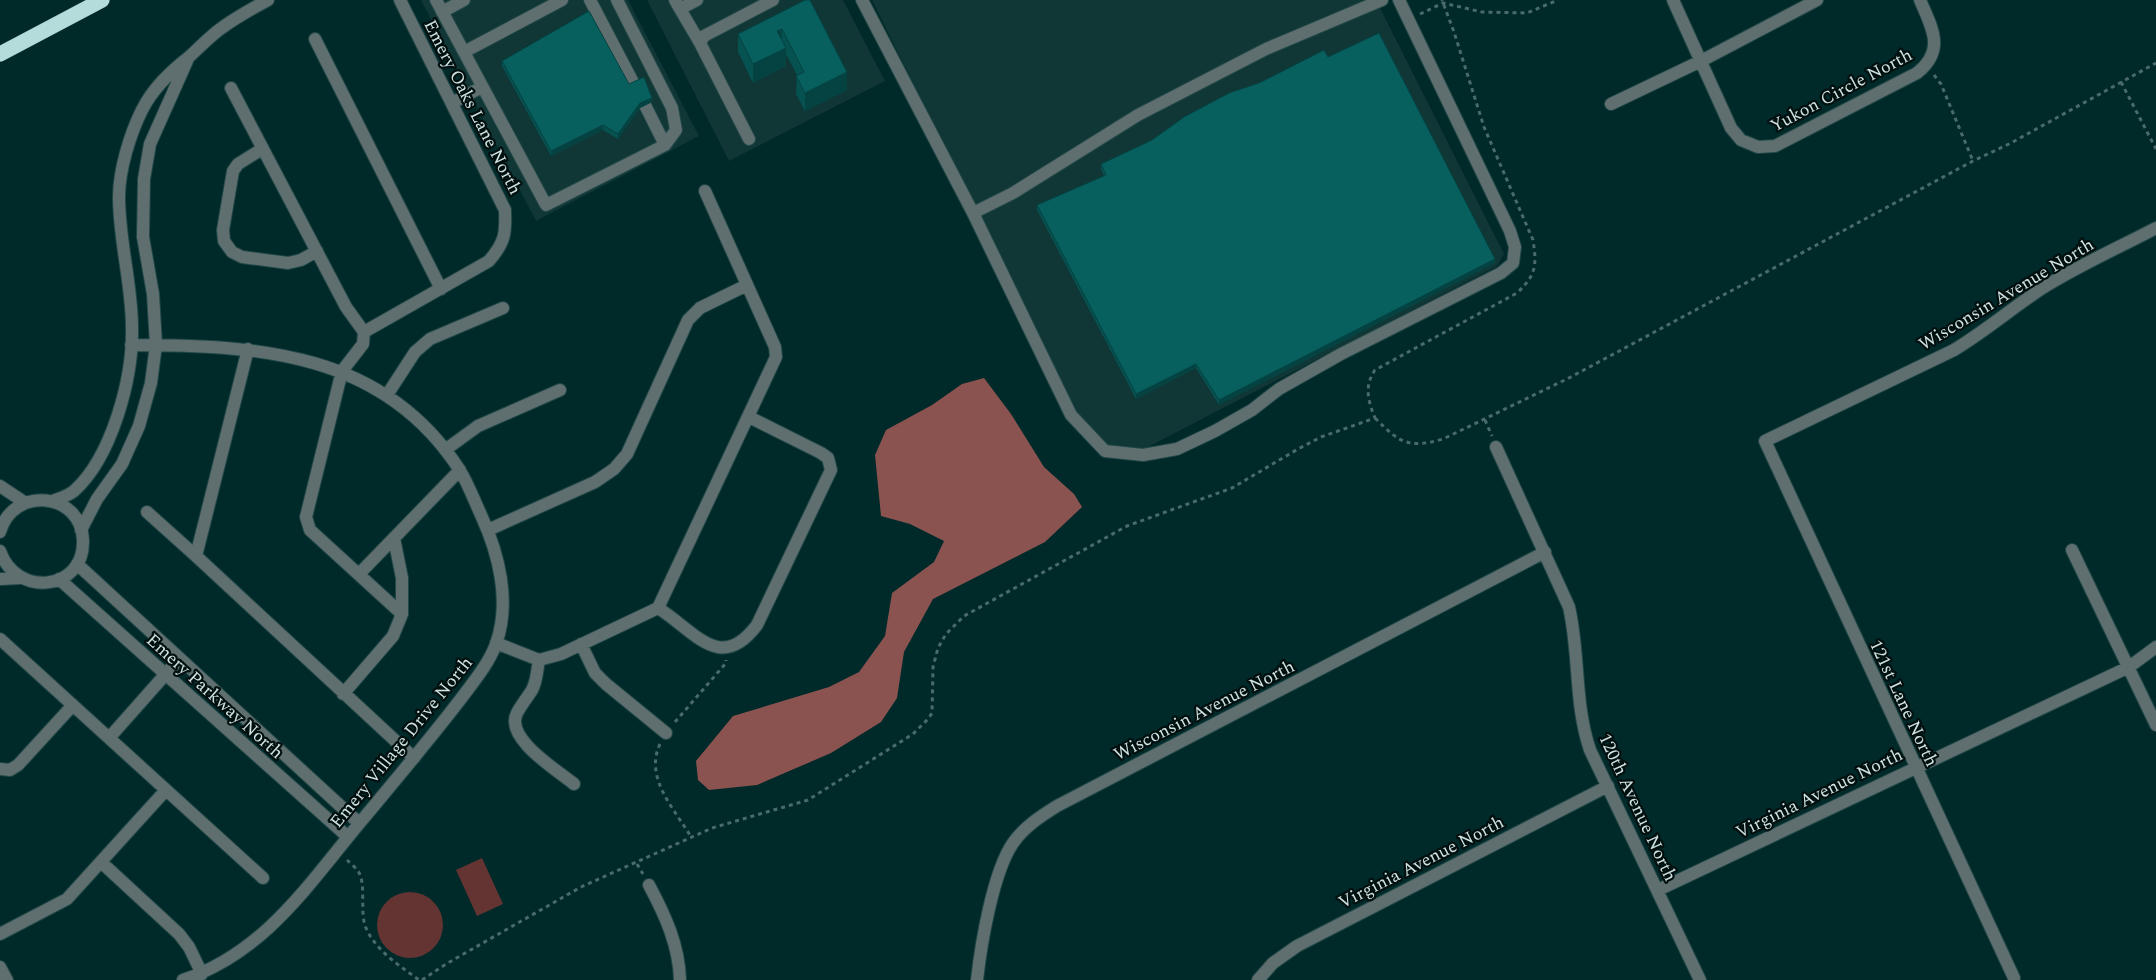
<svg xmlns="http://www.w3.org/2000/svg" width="2156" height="980" font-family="Spectral,serif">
<rect width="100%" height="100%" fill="#002929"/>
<path fill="#103636" d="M 421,0 L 628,0 L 699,136 L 536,221 Z
M 647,0 L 843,0 L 885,81 L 729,161 Z
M 872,0 L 1376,0 L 1504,254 L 1497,266 L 1146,448 L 1107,447 L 1075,411 Z"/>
<path fill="#633432" d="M 482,858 L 503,904 L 477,916 L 456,870 Z
M377 925a33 33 0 1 1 66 0a33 33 0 1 1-66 0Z"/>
<path fill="#8a5350" d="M 984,378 L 1011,414 L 1044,467 L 1074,494 L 1082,507 L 1045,542 L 933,599 L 904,652 L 897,698 L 881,722 L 831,753 L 757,785 L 709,790 L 698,780 L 696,761 L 733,716 L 829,687 L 859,672 L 885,636 L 892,593 L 934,562 L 944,541 L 910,524 L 881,516 L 875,455 L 886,430 L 932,405 L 962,384 Z"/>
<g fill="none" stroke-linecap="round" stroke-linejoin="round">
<defs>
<path id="minor" d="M 436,0 L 546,205 L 665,145 L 676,130 L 672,108 L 617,0
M 590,0 L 635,86
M 675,0 L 680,9 L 697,0
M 862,0 L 973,213 L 1013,193 L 1138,115 L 1266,49 L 1382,0
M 1673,0 L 1731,128 L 1741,140 L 1758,147 L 1775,146 L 1917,73 C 1946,50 1932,28 1920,0
M 680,9 L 700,43
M 442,12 L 464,0
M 315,39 L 441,289
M 464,52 L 562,0
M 231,88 L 346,307 L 364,332 L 363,344 L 342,371 L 306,517 L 310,530 L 402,614 L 393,636 L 343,694
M 452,103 L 482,87
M 1611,104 L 1701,61 L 1817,0
M 645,105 L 665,145
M 749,139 L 700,43 L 704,36 L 773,0
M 262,149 L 238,164 L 233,171 L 223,230 L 224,241 L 232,252 L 242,257 L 288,263 L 301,260 L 317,251
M 973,213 L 1071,415 L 1105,451 L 1143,455 L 1177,449 L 1215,431 L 1252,410 L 1279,389 L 1341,354 L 1501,273 L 1513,263 L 1515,247 L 1510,231 L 1399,0
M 364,332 L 489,261 C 505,242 506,234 505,210 L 400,0
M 131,345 C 258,345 383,352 459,469 C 468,483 474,500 481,515 C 499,554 511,602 496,644 C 489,663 475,680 463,696 C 431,738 397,778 363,819 C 309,883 266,952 183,980
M 248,349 L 196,556 L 414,758
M 387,395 L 415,352 L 430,339 L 503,308
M 1496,447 L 1569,607 C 1580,655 1574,703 1590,750 L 1700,980
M 445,450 L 478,426 L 560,390
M 0,486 L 24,502
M 53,501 C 60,498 68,496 74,491 C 112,457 133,378 132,328 C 132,284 119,241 119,197 C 119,170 130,134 142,110 C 153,88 170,72 189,57 C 200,47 211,35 223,27 C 237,17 253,8 268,0
M 147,512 L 196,556
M 81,530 L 97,499 L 122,464 L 139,426 L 151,383 L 156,345 L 153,294 L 143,237 L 144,179 L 150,144 L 187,61
M 488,530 L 595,482 L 614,469 L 627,454 L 688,320 L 700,308 L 747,285
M 0,532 C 13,485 82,492 83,541 C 84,591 16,598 0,551
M 394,538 L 402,578 L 402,614
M 2072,550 L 2156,725
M 77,564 L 359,823
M 359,574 L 460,470
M 0,579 L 21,578
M 59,579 L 348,837
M 658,608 C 695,631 720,674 757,625 L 831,470 L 828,458 L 821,453 L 749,417
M 0,639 L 263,878
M 496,643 L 539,660 L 561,654 L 658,608 L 776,357 L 775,347 L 705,191
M 581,644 L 595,673 L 606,684 L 666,733
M 539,660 C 537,670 537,681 532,690 C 527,698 521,705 517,713 C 504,738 557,770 574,784
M 109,738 L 179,659
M 0,769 L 10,770 L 18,765 L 73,705
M 101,862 L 179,934 L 189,947 L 202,974
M 649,885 C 665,915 679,945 680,980
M 1658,890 L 2129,667 L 2156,647
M 0,934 L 67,899 L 166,790
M 0,967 L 7,980
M 2014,978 L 1765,441 L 1954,350 C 1984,332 2011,309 2041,289 C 2077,266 2118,248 2156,228
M 977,980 C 981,944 993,872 1013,843 C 1024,827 1041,816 1057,806 L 1545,552
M 1258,980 L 1273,963 L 1297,946 L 1608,786"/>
<path id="highway" d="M 0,54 L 102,0"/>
</defs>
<use href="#minor" stroke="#214747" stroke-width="14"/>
<use href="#highway" stroke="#214747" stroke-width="16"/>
<path stroke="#4a6b6b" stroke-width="3" stroke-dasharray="4 4" stroke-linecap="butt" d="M 1420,14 L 1443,3 L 1482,12 L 1527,13 L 1558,0
M 1934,75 L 1941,84 L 1973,161
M 2121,82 L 2156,149
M 1375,418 C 1400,443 1408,449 1443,439 L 1567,379 L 1973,161 L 2011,143 L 2156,63
M 1485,420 L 1492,436
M 675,722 L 726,663 L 726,660
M 660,744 C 644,778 674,808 691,837
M 347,860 C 350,863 355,867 358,871 C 367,884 359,912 366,928 C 376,951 400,966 419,980
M 637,864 L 643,874
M 422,980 L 446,964 L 581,887 L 712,828 L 808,800 L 913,734 L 928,719 L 932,713 L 933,667 L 938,648 L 946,634 L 964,616 L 1127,526 L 1232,488 L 1298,449 L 1321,437 L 1375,418 C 1368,401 1364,386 1375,370 L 1517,293 C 1536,275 1537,266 1533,240 L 1484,127 L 1454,32 L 1442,0"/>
<use href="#minor" stroke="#5f6f6f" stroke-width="12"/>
<use href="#highway" stroke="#b3dcdb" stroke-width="15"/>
</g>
<path fill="#065251" d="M 805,0 L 847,90 L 805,111 L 796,94 L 797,75 L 786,54 L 786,66 L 753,83 L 738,52 L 738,34 Z
M 1328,57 L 1495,263 L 1219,405 L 1196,368 L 1136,399 L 1037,210 L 1037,205 L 1104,176 L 1101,169 L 1101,164 L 1152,140 L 1259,83 Z
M 502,61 L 629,84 L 652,102 L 640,108 L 618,139 L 603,130 L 551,156 L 502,66 Z"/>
<path fill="#054242" d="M 782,29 L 782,47 L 777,31 Z
M 786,48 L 786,66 L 753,83 L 753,64 Z
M 847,72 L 847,90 L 805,111 L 805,93 Z
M 652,98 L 652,102 L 640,108 L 618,139 L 618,134 L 640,103 Z
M 603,125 L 603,130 L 551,156 L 551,151 Z
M 1495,259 L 1495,263 L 1219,405 L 1219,400 Z
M 1196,364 L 1196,368 L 1136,399 L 1136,394 Z"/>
<path fill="#075f5e" stroke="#054242" d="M 805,0 L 810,0 L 847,72 L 805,93 L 796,76 L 804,72 L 782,29 L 777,31 L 786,48 L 753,64 L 738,34 Z
M 589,11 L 629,84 L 644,77 L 652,98 L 640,103 L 618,134 L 603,125 L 551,151 L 502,61 Z
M 1379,33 L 1495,259 L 1219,400 L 1196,364 L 1136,394 L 1037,205 L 1106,175 L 1101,164 L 1152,140 L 1184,117 L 1229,93 L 1259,83 L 1324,50 L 1328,57 Z"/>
<g text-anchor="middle" stroke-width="4.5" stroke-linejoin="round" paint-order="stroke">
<g font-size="18" fill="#cfe3e2" stroke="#020f0f">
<text transform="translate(1841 90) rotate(-28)" y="6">Yukon Circle North</text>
<text transform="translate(473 107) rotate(63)" y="6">Emery Oaks Lane North</text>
<text transform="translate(2006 294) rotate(-31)" y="6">Wisconsin Avenue North</text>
<text transform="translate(215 696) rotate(42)" y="6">Emery Parkway North</text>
<text transform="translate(1904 703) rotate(65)" y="6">121st Lane North</text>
<text transform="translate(1204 710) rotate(-27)" y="6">Wisconsin Avenue North</text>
<text transform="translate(401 742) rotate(-51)" y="6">Emery Village Drive North</text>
<text transform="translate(1819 793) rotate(-26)" y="6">Virginia Avenue North</text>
<text transform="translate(1638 807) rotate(65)" y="6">120th Avenue North</text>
<text transform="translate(1421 862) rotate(-27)" y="6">Virginia Avenue North</text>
</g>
</g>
</svg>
